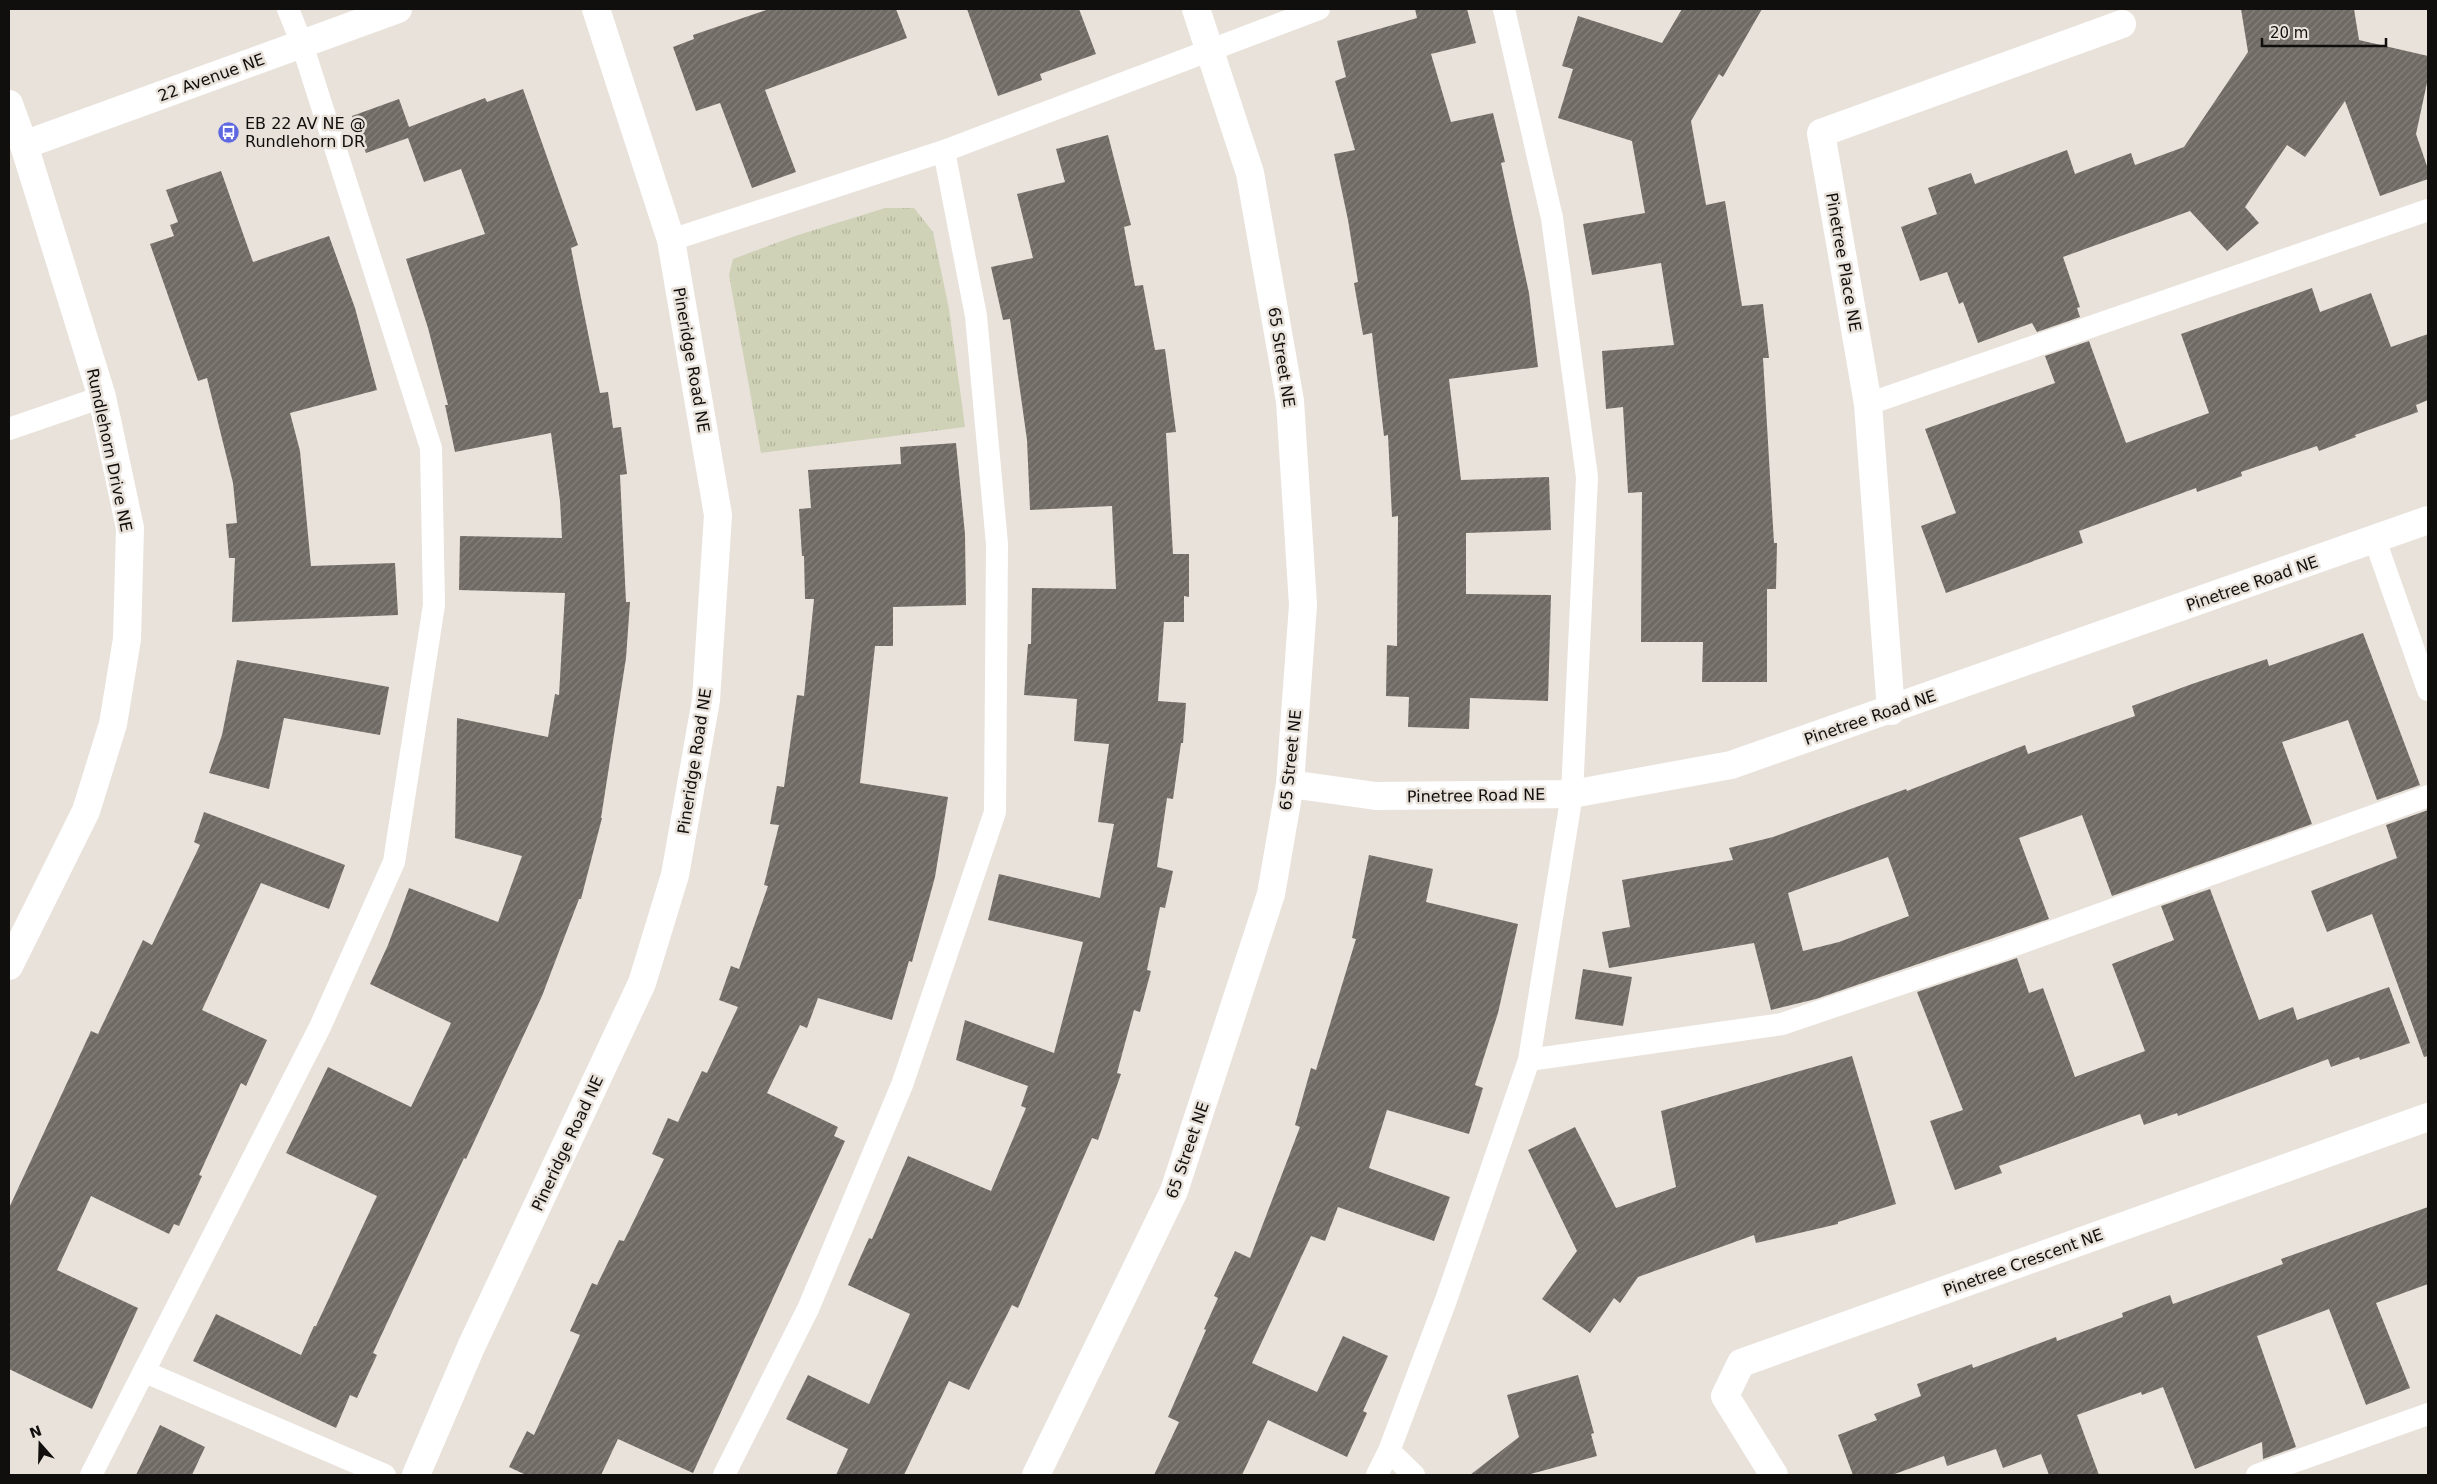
<svg xmlns="http://www.w3.org/2000/svg" width="2437" height="1484" font-family="'DejaVu Sans',sans-serif">
<defs>
<pattern id="park-tufts" width="24" height="20" patternUnits="userSpaceOnUse" patternTransform="scale(1.25)"><rect width="24" height="20" fill="#cfd2b6"/><path d="M3 7l-1-3M5 7V3M7 7l1-3M15 17l-1-3M17 17v-4M19 17l1-3" fill="none" stroke="#b1b39b"/></pattern>
<pattern id="building-hatch" width="6" height="6" patternUnits="userSpaceOnUse" patternTransform="scale(1.25)"><rect width="6" height="6" fill="#706a64"/><path d="M-1 1l2-2M0 6l6-6M5 7l2-2" fill="none" stroke="#86817d"/></pattern>
</defs>
<rect width="100%" height="100%" fill="#e9e2db"/>
<path fill="url(#park-tufts)" d="M 885,208 L 914,208 L 933,232 L 949,309 L 965,427 L 761,453 L 729,275 L 733,259 L 795,236 Z"/>
<path fill="url(#building-hatch)" fill-rule="evenodd" d="M 769,9 L 896,9 L 907,38 L 765,90 L 796,172 L 752,188 L 720,103 L 696,111 L 673,47 L 694,39 L 693,35 Z
M 967,9 L 1079,9 L 1096,54 L 1040,74 L 1042,80 L 998,96 Z
M 1415,9 L 1467,9 L 1476,43 L 1431,54 L 1451,122 L 1493,113 L 1505,162 L 1501,163 L 1529,293 L 1538,367 L 1449,379 L 1461,480 L 1549,477 L 1551,530 L 1466,533 L 1466,594 L 1551,595 L 1548,701 L 1470,698 L 1469,729 L 1408,727 L 1409,697 L 1386,696 L 1387,645 L 1397,646 L 1398,516 L 1392,517 L 1388,435 L 1384,436 L 1372,333 L 1363,335 L 1354,283 L 1358,282 L 1348,220 L 1334,154 L 1355,150 L 1335,81 L 1346,77 L 1337,41 L 1417,18 Z
M 1682,9 L 1762,9 L 1723,77 L 1719,74 L 1691,121 L 1706,205 L 1725,201 L 1742,306 L 1763,304 L 1769,358 L 1763,358 L 1774,543 L 1777,543 L 1776,589 L 1767,589 L 1767,682 L 1702,682 L 1703,642 L 1641,642 L 1642,492 L 1628,493 L 1623,407 L 1606,409 L 1602,351 L 1674,345 L 1661,263 L 1592,275 L 1583,224 L 1645,213 L 1632,141 L 1558,118 L 1573,69 L 1562,66 L 1578,16 L 1662,43 Z
M 2241,9 L 2354,9 L 2359,40 L 2428,56 L 2428,78 L 2416,134 L 2428,169 L 2428,179 L 2380,196 L 2345,101 L 2305,157 L 2287,145 L 2245,207 L 2259,223 L 2227,251 L 2190,211 L 2063,257 L 2080,307 L 2077,308 L 2080,317 L 2037,332 L 2032,323 L 1978,343 L 1963,302 L 1959,304 L 1947,272 L 1920,281 L 1901,227 L 1937,214 L 1928,188 L 1971,173 L 1975,184 L 2067,150 L 2075,174 L 2131,153 L 2135,165 L 2184,147 L 2248,52 Z
M 523,89 L 578,245 L 571,248 L 600,393 L 608,392 L 613,428 L 621,427 L 627,474 L 620,475 L 626,602 L 630,602 L 626,658 L 601,818 L 602,818 L 581,899 L 579,899 L 542,996 L 500,1086 L 466,1159 L 464,1158 L 373,1353 L 377,1355 L 357,1398 L 350,1395 L 336,1428 L 193,1361 L 216,1314 L 301,1355 L 314,1326 L 316,1326 L 377,1196 L 286,1153 L 328,1067 L 411,1107 L 451,1023 L 370,984 L 388,945 L 409,888 L 498,922 L 522,856 L 455,838 L 457,718 L 548,737 L 555,694 L 559,695 L 565,593 L 459,590 L 460,536 L 562,538 L 560,501 L 551,433 L 455,452 L 445,405 L 448,405 L 428,328 L 406,259 L 485,234 L 461,169 L 424,182 L 408,138 L 366,153 L 352,116 L 399,99 L 409,127 L 485,98 L 487,102 Z
M 1108,135 L 1131,225 L 1124,227 L 1135,286 L 1143,285 L 1155,350 L 1165,349 L 1176,432 L 1166,433 L 1173,554 L 1189,554 L 1189,597 L 1184,596 L 1184,622 L 1164,622 L 1158,701 L 1186,703 L 1183,743 L 1181,743 L 1173,799 L 1167,798 L 1157,867 L 1173,871 L 1165,908 L 1160,907 L 1147,970 L 1151,971 L 1140,1012 L 1134,1010 L 1117,1073 L 1121,1074 L 1098,1140 L 1092,1138 L 1018,1308 L 1012,1305 L 969,1390 L 949,1381 L 904,1475 L 836,1475 L 848,1449 L 786,1419 L 808,1375 L 869,1404 L 910,1314 L 848,1285 L 869,1238 L 872,1239 L 908,1156 L 991,1191 L 1026,1108 L 1021,1106 L 1028,1086 L 956,1060 L 965,1020 L 1054,1053 L 1083,942 L 988,920 L 999,874 L 1100,898 L 1114,824 L 1098,822 L 1109,744 L 1074,741 L 1077,699 L 1024,695 L 1028,644 L 1031,644 L 1032,588 L 1116,589 L 1112,506 L 1030,510 L 1027,440 L 1010,319 L 1003,320 L 991,267 L 1033,258 L 1017,194 L 1065,182 L 1056,149 Z
M 221,171 L 253,262 L 329,236 L 355,308 L 377,390 L 290,413 L 300,451 L 311,566 L 395,563 L 398,615 L 232,622 L 235,558 L 229,558 L 226,524 L 237,523 L 233,483 L 207,378 L 198,381 L 150,244 L 174,236 L 170,225 L 178,222 L 166,190 Z
M 2312,288 L 2320,312 L 2371,293 L 2391,347 L 2428,334 L 2428,400 L 2416,405 L 2418,412 L 2355,435 L 2356,437 L 2319,451 L 2317,446 L 2241,472 L 2242,476 L 2197,492 L 2196,488 L 2079,531 L 2083,543 L 1946,593 L 1921,526 L 1956,513 L 1925,429 L 2055,383 L 2045,356 L 2089,341 L 2126,443 L 2209,413 L 2181,334 Z
M 956,443 L 965,534 L 966,605 L 893,607 L 893,646 L 875,646 L 860,783 L 948,797 L 935,877 L 912,962 L 909,961 L 892,1020 L 818,998 L 807,1028 L 800,1025 L 767,1093 L 838,1127 L 834,1136 L 845,1141 L 693,1473 L 618,1439 L 601,1475 L 526,1475 L 509,1467 L 527,1431 L 534,1435 L 580,1335 L 570,1331 L 592,1283 L 597,1285 L 619,1240 L 624,1241 L 664,1159 L 652,1154 L 668,1118 L 678,1122 L 702,1071 L 707,1073 L 738,1007 L 719,1000 L 731,966 L 739,969 L 768,886 L 764,885 L 779,825 L 770,824 L 777,786 L 784,787 L 797,695 L 804,696 L 814,599 L 805,599 L 804,556 L 802,556 L 799,509 L 811,508 L 808,470 L 901,464 L 900,447 Z
M 2363,633 L 2420,785 L 2377,800 L 2348,720 L 2282,742 L 2312,824 L 2112,896 L 2082,815 L 2019,838 L 2049,919 L 1816,999 L 1771,1010 L 1754,943 L 1609,968 L 1602,932 L 1630,927 L 1622,880 L 1733,860 L 1729,848 L 1773,837 L 1906,789 L 1907,791 L 2025,745 L 2028,754 L 2135,716 L 2132,706 L 2192,684 L 2267,659 L 2269,666 ZM 1888,857 L 1909,916 L 1839,942 L 1803,951 L 1788,893 Z
M 237,660 L 389,687 L 380,735 L 284,718 L 269,789 L 209,773 L 222,735 Z
M 2428,810 L 2428,1056 L 2424,1057 L 2372,914 L 2327,932 L 2311,891 L 2397,858 L 2386,825 Z
M 204,812 L 345,865 L 329,909 L 261,883 L 202,1010 L 267,1040 L 246,1086 L 241,1083 L 199,1175 L 202,1176 L 179,1226 L 174,1224 L 169,1234 L 91,1196 L 57,1270 L 138,1308 L 92,1409 L 9,1369 L 9,1208 L 91,1031 L 98,1034 L 143,940 L 152,945 L 200,845 L 194,842 Z
M 1369,855 L 1433,869 L 1426,902 L 1518,924 L 1498,1013 L 1475,1085 L 1483,1088 L 1469,1134 L 1387,1110 L 1369,1168 L 1450,1197 L 1434,1241 L 1338,1207 L 1325,1241 L 1311,1236 L 1252,1363 L 1317,1392 L 1343,1336 L 1388,1356 L 1363,1411 L 1367,1413 L 1347,1457 L 1268,1420 L 1242,1475 L 1154,1475 L 1179,1422 L 1168,1417 L 1206,1330 L 1204,1329 L 1218,1298 L 1214,1296 L 1235,1251 L 1250,1258 L 1300,1127 L 1295,1125 L 1311,1068 L 1316,1070 L 1356,939 L 1352,938 Z
M 2210,889 L 2259,1020 L 2293,1007 L 2297,1020 L 2389,987 L 2410,1043 L 2360,1060 L 2359,1057 L 2331,1067 L 2328,1059 L 2178,1116 L 2177,1113 L 2144,1125 L 2140,1114 L 1999,1166 L 2002,1173 L 1955,1190 L 1930,1121 L 1963,1110 L 1917,992 L 2017,958 L 2029,993 L 2043,988 L 2075,1077 L 2145,1051 L 2112,964 L 2174,940 L 2161,906 Z
M 1583,969 L 1632,977 L 1623,1026 L 1575,1019 Z
M 1852,1056 L 1896,1204 L 1838,1222 L 1838,1224 L 1756,1243 L 1754,1235 L 1638,1277 L 1620,1303 L 1614,1298 L 1590,1333 L 1542,1299 L 1577,1251 L 1528,1150 L 1575,1127 L 1616,1208 L 1676,1187 L 1661,1111 Z
M 2428,1207 L 2428,1284 L 2376,1303 L 2410,1388 L 2366,1405 L 2329,1309 L 2257,1336 L 2296,1447 L 2263,1459 L 2262,1442 L 2195,1469 L 2163,1387 L 2142,1395 L 2141,1392 L 2077,1415 L 2099,1475 L 2049,1475 L 2041,1454 L 2003,1468 L 1996,1449 L 1947,1466 L 1944,1456 L 1892,1475 L 1853,1475 L 1838,1435 L 1877,1420 L 1874,1414 L 1921,1396 L 1917,1384 L 1972,1364 L 1973,1368 L 2056,1337 L 2057,1341 L 2123,1317 L 2122,1313 L 2170,1295 L 2173,1304 L 2283,1264 L 2281,1259 Z
M 1578,1375 L 1594,1433 L 1591,1434 L 1597,1456 L 1527,1475 L 1470,1475 L 1519,1437 L 1507,1395 Z
M 160,1425 L 205,1447 L 192,1475 L 136,1475 Z"/>
<g fill="none" stroke-linecap="round" stroke-linejoin="round">
<path stroke="#fff" stroke-width="22" d="M 671,240 L 944,151 L 1319,9
M 1868,404 L 2428,210
M 9,429 L 102,397
M 2375,540 L 2428,690
M 1529,1060 L 1782,1024 L 1998,951 L 2428,796
M 145,1372 L 385,1475
M 1389,1451 L 1414,1475
M 91,1475 L 320,1027 L 394,862 L 434,605 L 431,448 L 302,44 L 288,9
M 724,1475 L 808,1309 L 902,1085 L 995,812 L 997,544 L 976,316 L 944,151
M 1377,1475 L 1389,1451 L 1446,1300 L 1529,1060 L 1572,794 L 1587,477 L 1552,218 L 1504,9
M 2257,1475 L 2428,1414"/>
<path stroke="#fff" stroke-width="28" d="M 24,145 L 398,9
M 1891,711 L 1868,404 L 1821,133 L 2122,24
M 1290,784 L 1376,796 L 1572,794 L 1731,765 L 2428,520
M 416,1475 L 471,1347 L 642,983 L 675,875 L 706,700 L 718,515 L 671,240 L 596,9
M 1036,1475 L 1174,1191 L 1271,894 L 1290,784 L 1303,605 L 1290,401 L 1250,173 L 1196,9
M 1774,1475 L 1725,1396 L 1741,1363 L 2428,1117"/>
<path stroke="#fff" stroke-width="28" d="M 9,104 L 24,145 L 102,397 L 130,528 L 127,639 L 113,724 L 86,811 L 9,966"/>
</g>
<defs>
<symbol id="bus-disc" viewBox="-11 -11 22 22"><circle r="9.5" fill="#5d68e0" stroke="#e9e2db"/><path d="M-5-6H5V4H4V6H2V4H-2V6H-4V4H-5ZM-3.5-4V0h7V-4ZM-3.5 1.2v1.5H-2V1.2ZM2 1.2v1.5H3.5V1.2Z" fill="#fff"/></symbol>
</defs>
<g fill-rule="evenodd">
<use href="#bus-disc" x="216" y="120" width="25" height="25"/>
</g>
<g text-anchor="middle" stroke-width="5" stroke-linejoin="round" paint-order="stroke">
<g font-size="16" fill="#110f0d" stroke="#e9e2db">
<text transform="translate(211 77) rotate(-20)" y="6">22 Avenue NE</text>
<text transform="translate(1844 262) rotate(80)" y="6">Pinetree Place NE</text>
<text transform="translate(1282 357) rotate(81)" y="6">65 Street NE</text>
<text transform="translate(692 360) rotate(80)" y="6">Pineridge Road NE</text>
<text transform="translate(110 450) rotate(78)" y="6">Rundlehorn Drive NE</text>
<text transform="translate(2252 583) rotate(-19)" y="6">Pinetree Road NE</text>
<text transform="translate(1870 717) rotate(-19)" y="6">Pinetree Road NE</text>
<text transform="translate(1290 760) rotate(-84)" y="6">65 Street NE</text>
<text transform="translate(694 761) rotate(-81)" y="6">Pineridge Road NE</text>
<text transform="translate(1476 795) rotate(-1)" y="6">Pinetree Road NE</text>
<text transform="translate(567 1143) rotate(-65)" y="6">Pineridge Road NE</text>
<text transform="translate(1187 1150) rotate(-71)" y="6">65 Street NE</text>
<text transform="translate(2023 1262) rotate(-20)" y="6">Pinetree Crescent NE</text>
</g>
<g font-size="16" fill="#110f0d" stroke="#e9e2db" text-anchor="start">
<text x="245" y="129">EB 22 AV NE @<tspan x="245" dy="18">Rundlehorn DR</tspan></text>
</g>
</g>
<rect width="2437" height="1484" fill="none" stroke="#110f0d" stroke-width="20"/>
<g transform="translate(40 1444) rotate(340)" stroke="#e9e2db" stroke-width="4" paint-order="stroke">
<path d="M0-4L9 19L0 12L-9 19Z" fill="#110f0d"/>
<text y="-8" font-size="14" font-weight="bold" text-anchor="middle" fill="#110f0d">N</text>
</g>
<path d="M2262 38v8h124v-8" fill="none" stroke="#110f0d" stroke-width="2.5"/>
<text x="2270" y="38" font-size="15" fill="#110f0d" stroke="#e9e2db" stroke-width="4" paint-order="stroke">20 m</text>
</svg>
